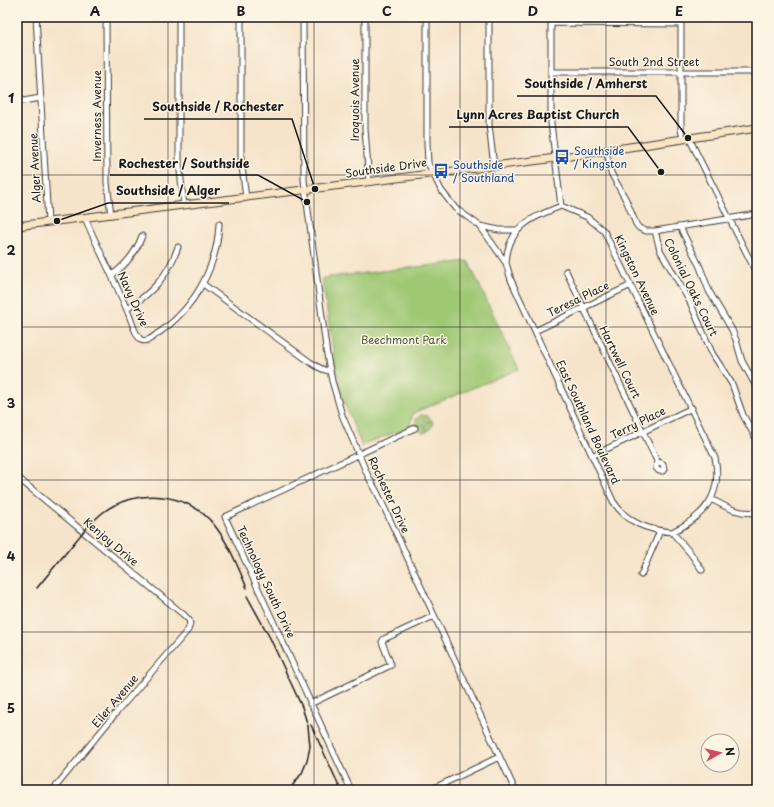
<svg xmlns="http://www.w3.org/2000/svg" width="774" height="807" font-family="'Playpen Sans',sans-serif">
<rect width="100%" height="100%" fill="#fcf5e5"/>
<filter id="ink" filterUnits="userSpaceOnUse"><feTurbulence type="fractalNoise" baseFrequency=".025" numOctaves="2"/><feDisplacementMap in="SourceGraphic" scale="8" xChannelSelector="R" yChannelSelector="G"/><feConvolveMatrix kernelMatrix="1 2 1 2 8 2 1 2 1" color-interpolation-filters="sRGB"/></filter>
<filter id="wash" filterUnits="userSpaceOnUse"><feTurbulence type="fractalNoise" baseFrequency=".012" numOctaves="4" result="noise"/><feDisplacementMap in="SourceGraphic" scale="16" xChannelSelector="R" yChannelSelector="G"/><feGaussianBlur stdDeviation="0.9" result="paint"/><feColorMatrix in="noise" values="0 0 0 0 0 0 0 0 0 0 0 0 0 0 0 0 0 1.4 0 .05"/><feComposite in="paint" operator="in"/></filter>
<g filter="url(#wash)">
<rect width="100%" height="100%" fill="#f6e4ca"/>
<path fill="#9fc874" stroke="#5e7248" d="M 468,261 L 519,369 L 413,413 L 409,428 L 366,443 L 362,447 L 343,399 L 336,370 L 322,278 Z
M 421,415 L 428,416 L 432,420 L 433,425 L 428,431 L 425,425 L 430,422 L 429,421 L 419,425 L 419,427 L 424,425 L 427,432 L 421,432 L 416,426 L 416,419 Z"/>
</g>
<g filter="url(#ink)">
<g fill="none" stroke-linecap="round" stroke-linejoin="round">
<defs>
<path id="street" d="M 36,17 L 48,222
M 106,17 L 107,183 L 111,215
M 179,17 L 179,163 L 184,205
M 241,17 L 241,159 L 246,198
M 303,17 L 304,180 L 327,355 L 332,381 L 342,415 L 368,476 L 377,492 L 515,790
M 365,17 L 365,129 L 369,182
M 427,17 L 427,143 L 428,163 L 441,190 L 455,208 L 480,226 L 506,263 L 511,280 L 613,501 C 627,523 647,530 672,532 L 691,554 L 702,570
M 489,17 L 489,125 L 494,166
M 551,17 L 551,123 L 561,206 L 587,217 L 604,231 L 715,458 C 723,495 704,517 672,532
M 681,17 L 681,130 L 683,138
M 551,23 L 681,24
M 551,72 L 757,72
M 17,102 L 41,98
M 689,138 L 757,274
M 606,151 L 611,173 L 626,200 L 636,224 L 639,228 L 646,231 L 655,231 L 660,250 L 690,302 L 712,353 L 732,384 L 743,415 L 757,440
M 85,218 C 99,251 116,282 129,315 C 132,322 135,335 141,340 C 147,343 153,337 157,334 C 194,309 217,268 219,224
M 480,226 L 499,230 L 517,230
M 680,227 L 700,267 L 709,291 L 732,330 L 736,340 L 742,361 L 757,388
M 655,231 L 757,214
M 506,263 C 508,227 531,218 561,206
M 566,271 L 657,461 L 656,468 L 659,471 L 663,471 L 664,469 L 663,464 L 657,461
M 112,275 C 126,265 136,253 142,236
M 203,284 L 310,362 C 316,366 323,371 330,371
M 127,309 C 152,293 168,276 178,247
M 535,331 L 631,285
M 592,456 L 692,408
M 17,477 L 184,615 L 189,620 L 190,624 L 188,630 L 116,713 L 53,790
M 711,499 C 726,507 739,515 757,512
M 641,575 L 660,531
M 310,704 L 391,665 L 382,642 L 384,639 L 434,616
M 351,790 L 225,517 L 415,428
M 430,790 L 499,757"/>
<path id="secondary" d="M 17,226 L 556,158 L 757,128"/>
</defs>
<use href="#street" stroke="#3d3a36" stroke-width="7"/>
<use href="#secondary" stroke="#3d3a36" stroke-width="9"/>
<use href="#street" stroke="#fff" stroke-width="5"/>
<use href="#secondary" stroke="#fbe6c4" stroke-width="7"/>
<path stroke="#1c1c1c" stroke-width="1.5" d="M 37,588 C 49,573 62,558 74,543 C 82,533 91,523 101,514 C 134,487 189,491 215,526 C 229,544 238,567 247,588
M 247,596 L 270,638 L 302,707 L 308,726 L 310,746 L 307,761 L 302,773 L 289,790
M 311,725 L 341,790"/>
</g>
</g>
<path fill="none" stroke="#1c1c1c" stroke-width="1" stroke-opacity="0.55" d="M 168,17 L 168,790M 314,17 L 314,790M 460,17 L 460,790M 606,17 L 606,790M 17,175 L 757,175M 17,327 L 757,327M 17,480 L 757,480M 17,632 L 757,632"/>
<defs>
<symbol id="bus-bare" viewBox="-9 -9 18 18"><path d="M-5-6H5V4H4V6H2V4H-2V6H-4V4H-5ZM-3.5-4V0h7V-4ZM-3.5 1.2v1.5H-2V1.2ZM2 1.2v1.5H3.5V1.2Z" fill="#1a4fb4" stroke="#fcf5e5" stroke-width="2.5" paint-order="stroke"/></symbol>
</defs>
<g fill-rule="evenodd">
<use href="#bus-bare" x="551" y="146" width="22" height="22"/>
<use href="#bus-bare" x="430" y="160" width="22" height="22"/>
</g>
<g text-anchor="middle" stroke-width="3" stroke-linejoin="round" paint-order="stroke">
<g font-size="11" fill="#1c1c1c" stroke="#fcf5e5">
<text x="654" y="66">South 2nd Street</text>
<text transform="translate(355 100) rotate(-90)" y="4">Iroquois Avenue</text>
<text transform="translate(97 116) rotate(-90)" y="4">Inverness Avenue</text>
<text transform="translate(35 168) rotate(-93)" y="4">Alger Avenue</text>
<text transform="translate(386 168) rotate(-8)" y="4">Southside Drive</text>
<text transform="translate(637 275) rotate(64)" y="4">Kingston Avenue</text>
<text transform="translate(691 287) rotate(64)" y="4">Colonial Oaks Court</text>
<text transform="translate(133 299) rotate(66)" y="4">Navy Drive</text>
<text transform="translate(578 299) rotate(-26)" y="4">Teresa Place</text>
<text transform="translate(620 362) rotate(64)" y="4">Hartwell Court</text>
<text transform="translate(588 422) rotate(65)" y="4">East Southland Boulevard</text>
<text transform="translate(638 423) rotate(-26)" y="4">Terry Place</text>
<text transform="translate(389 495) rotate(65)" y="4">Rochester Drive</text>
<text transform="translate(111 542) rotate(40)" y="4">Kenjoy Drive</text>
<text transform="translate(266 582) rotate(65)" y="4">Technology South Drive</text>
<text transform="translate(115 701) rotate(-50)" y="4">Eiler Avenue</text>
</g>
<g font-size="11" fill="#164399" stroke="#fcf5e5" text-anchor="start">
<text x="574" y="155">Southside<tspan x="574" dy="13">/ Kingston</tspan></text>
<text x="453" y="169">Southside<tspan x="453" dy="13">/ Southland</tspan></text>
</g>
<g font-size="11" fill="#4a583b" stroke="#fcf5e5">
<text x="404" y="344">Beechmont Park</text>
</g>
</g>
<path fill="none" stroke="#1c1c1c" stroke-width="1.5" d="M688 138L656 96H517M315 189L292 119H144M661 172L628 127H449M307 202L258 175H110M57 221L108 203H229"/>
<g fill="#1c1c1c" stroke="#fcf5e5" stroke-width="1.5">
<circle cx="688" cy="138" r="4"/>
<circle cx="315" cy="189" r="4"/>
<circle cx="661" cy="172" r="4"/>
<circle cx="307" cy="202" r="4"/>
<circle cx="57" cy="221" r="4"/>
</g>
<g font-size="12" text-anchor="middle" font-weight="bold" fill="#1c1c1c" stroke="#fcf5e5" stroke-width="3" stroke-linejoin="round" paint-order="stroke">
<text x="586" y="88">Southside / Amherst</text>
<text x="218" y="111">Southside / Rochester</text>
<text x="538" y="119">Lynn Acres Baptist Church</text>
<text x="184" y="168">Rochester / Southside</text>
<text x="168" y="195">Southside / Alger</text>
</g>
<rect width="774" height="807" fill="none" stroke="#fcf5e5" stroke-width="44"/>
<g transform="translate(720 753) rotate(82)"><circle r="19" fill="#fcf5e5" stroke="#a29e95"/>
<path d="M0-3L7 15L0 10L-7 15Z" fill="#d1495b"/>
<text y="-6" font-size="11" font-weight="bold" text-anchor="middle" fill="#1c1c1c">N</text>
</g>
<rect x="22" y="22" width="730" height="763" fill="none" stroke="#1c1c1c" stroke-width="1.5"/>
<g font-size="13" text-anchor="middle" font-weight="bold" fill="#1c1c1c">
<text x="95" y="16">A</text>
<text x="241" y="16">B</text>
<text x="387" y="16">C</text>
<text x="533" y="16">D</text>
<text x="679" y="16">E</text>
<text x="11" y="103">1</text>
<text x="11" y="255">2</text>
<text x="11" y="408">3</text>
<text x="11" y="561">4</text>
<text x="11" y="713">5</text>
</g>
</svg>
